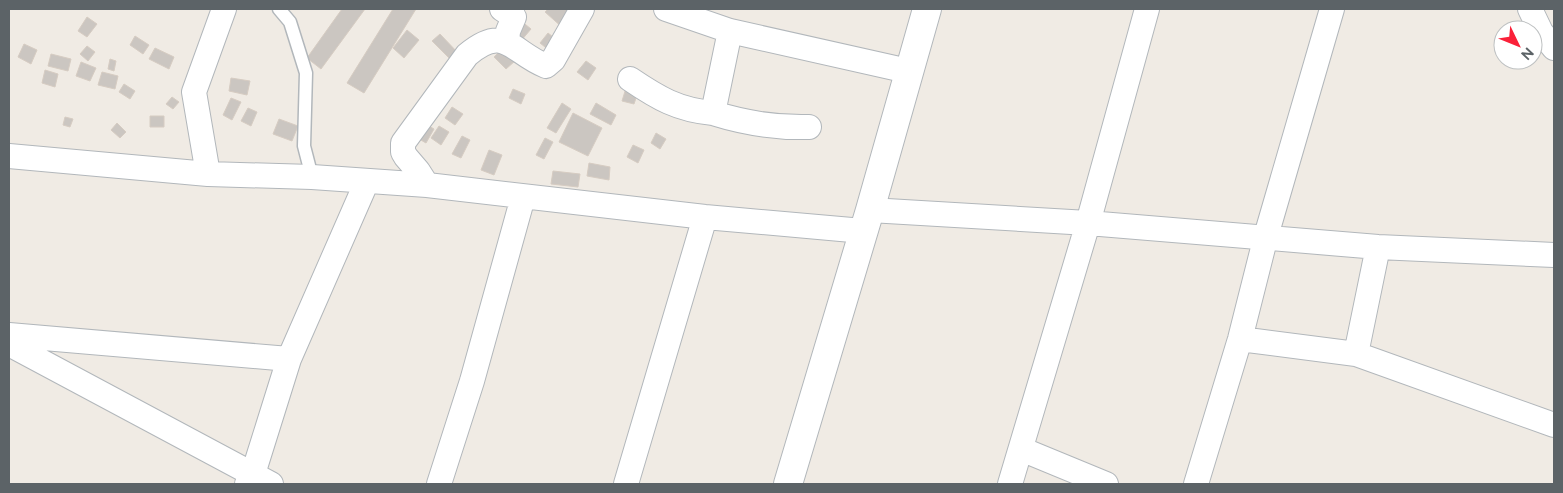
<svg xmlns="http://www.w3.org/2000/svg" width="1563" height="493" font-family="Raleway,sans-serif">
<rect width="100%" height="100%" fill="#f0ebe4"/>
<path fill="#cbc6c1" stroke="#d6ccc2" d="M 342,9 L 365,9 L 321,69 L 307,58 Z
M 393,9 L 416,9 L 364,93 L 347,83 Z
M 548,9 L 567,9 L 574,15 L 563,28 L 545,12 Z
M 87,17 L 97,24 L 87,37 L 78,31 Z
M 520,20 L 531,29 L 520,42 L 509,33 Z
M 407,30 L 419,40 L 404,58 L 393,48 Z
M 548,33 L 558,41 L 550,51 L 540,43 Z
M 440,34 L 459,54 L 452,61 L 432,41 Z
M 135,36 L 149,45 L 143,54 L 130,45 Z
M 24,44 L 37,50 L 31,64 L 18,57 Z
M 87,46 L 95,52 L 88,61 L 80,54 Z
M 155,48 L 174,57 L 169,69 L 149,59 Z
M 503,48 L 515,61 L 506,69 L 494,57 Z
M 51,54 L 71,59 L 68,71 L 48,66 Z
M 110,59 L 116,61 L 114,71 L 108,69 Z
M 586,61 L 596,68 L 588,80 L 577,72 Z
M 81,62 L 96,68 L 90,81 L 76,76 Z
M 45,70 L 58,74 L 55,87 L 42,83 Z
M 102,72 L 118,76 L 115,89 L 98,85 Z
M 231,78 L 250,81 L 247,95 L 229,91 Z
M 124,84 L 135,91 L 130,99 L 119,92 Z
M 626,88 L 638,92 L 634,104 L 622,101 Z
M 513,89 L 525,94 L 521,104 L 509,98 Z
M 172,97 L 179,102 L 173,109 L 166,104 Z
M 231,98 L 241,102 L 232,120 L 223,115 Z
M 562,103 L 571,109 L 556,133 L 547,128 Z
M 596,103 L 616,115 L 611,125 L 590,114 Z
M 452,107 L 463,114 L 455,125 L 445,118 Z
M 248,108 L 257,112 L 251,126 L 241,121 Z
M 573,113 L 602,128 L 588,156 L 559,142 Z
M 150,116 L 164,116 L 164,127 L 150,127 Z
M 65,117 L 73,119 L 70,127 L 63,125 Z
M 279,119 L 298,126 L 292,141 L 273,134 Z
M 422,122 L 434,129 L 426,143 L 414,136 Z
M 117,123 L 126,132 L 120,138 L 111,130 Z
M 439,126 L 449,132 L 441,145 L 431,138 Z
M 656,133 L 666,139 L 660,149 L 651,143 Z
M 462,136 L 470,140 L 461,158 L 452,154 Z
M 545,138 L 553,142 L 544,159 L 536,155 Z
M 633,145 L 644,150 L 638,163 L 627,157 Z
M 489,150 L 502,155 L 494,175 L 481,170 Z
M 589,163 L 610,167 L 609,180 L 587,176 Z
M 553,171 L 580,174 L 578,187 L 551,184 Z"/>
<g fill="none" stroke-linecap="round" stroke-linejoin="round">
<defs>
<path id="service" d="M 279,9 L 290,22 L 306,73 L 304,146 L 312,177"/>
<path id="minor" d="M 502,9 L 514,17 L 508,31 L 507,43
M 666,9 L 730,31 L 908,71
M 1530,9 L 1541,32 L 1554,48
M 630,79 C 658,98 678,110 713,113 L 730,31
M 713,113 C 745,123 776,128 809,127
M 9,156 L 208,174 L 312,177 L 427,185 L 705,217 L 863,231
M 208,174 L 194,92 L 224,9
M 427,185 L 418,171 L 406,157 L 403,152 L 403,143 L 467,55 C 505,23 511,52 546,66 L 553,60 L 582,9
M 870,210 L 1088,223 L 1378,247 L 1554,255
M 9,335 L 289,359
M 1240,339 L 1356,354 L 1554,425
M 9,344 L 271,484
M 1356,354 L 1378,247
M 1021,449 L 1106,484
M 247,484 L 253,474 L 289,359 L 367,181
M 439,484 L 472,381 L 523,197
M 626,484 L 705,217
M 1010,484 L 1088,223 L 1147,9
M 1196,484 L 1240,339 L 1266,236 L 1332,9"/>
<path id="tertiary" d="M 788,484 L 870,210 L 927,9"/>
</defs>
<use href="#service" stroke="#b2b7bb" stroke-width="15"/>
<use href="#minor" stroke="#b2b7bb" stroke-width="26"/>
<use href="#tertiary" stroke="#b2b7bb" stroke-width="30"/>
<use href="#service" stroke="#fff" stroke-width="12"/>
<use href="#minor" stroke="#fff" stroke-width="24"/>
<use href="#tertiary" stroke="#fff" stroke-width="28"/>
</g>
<rect width="1563" height="493" fill="none" stroke="#5c6367" stroke-width="20"/>
<g transform="translate(1518 45) rotate(133)"><circle r="24" fill="#ffffff" stroke="#bec1c2"/>
<path d="M0-4L9 19L0 12L-9 19Z" fill="#fa2139"/>
<text y="-8" font-size="14" font-weight="bold" text-anchor="middle" fill="#5c6367">N</text>
</g>
</svg>
